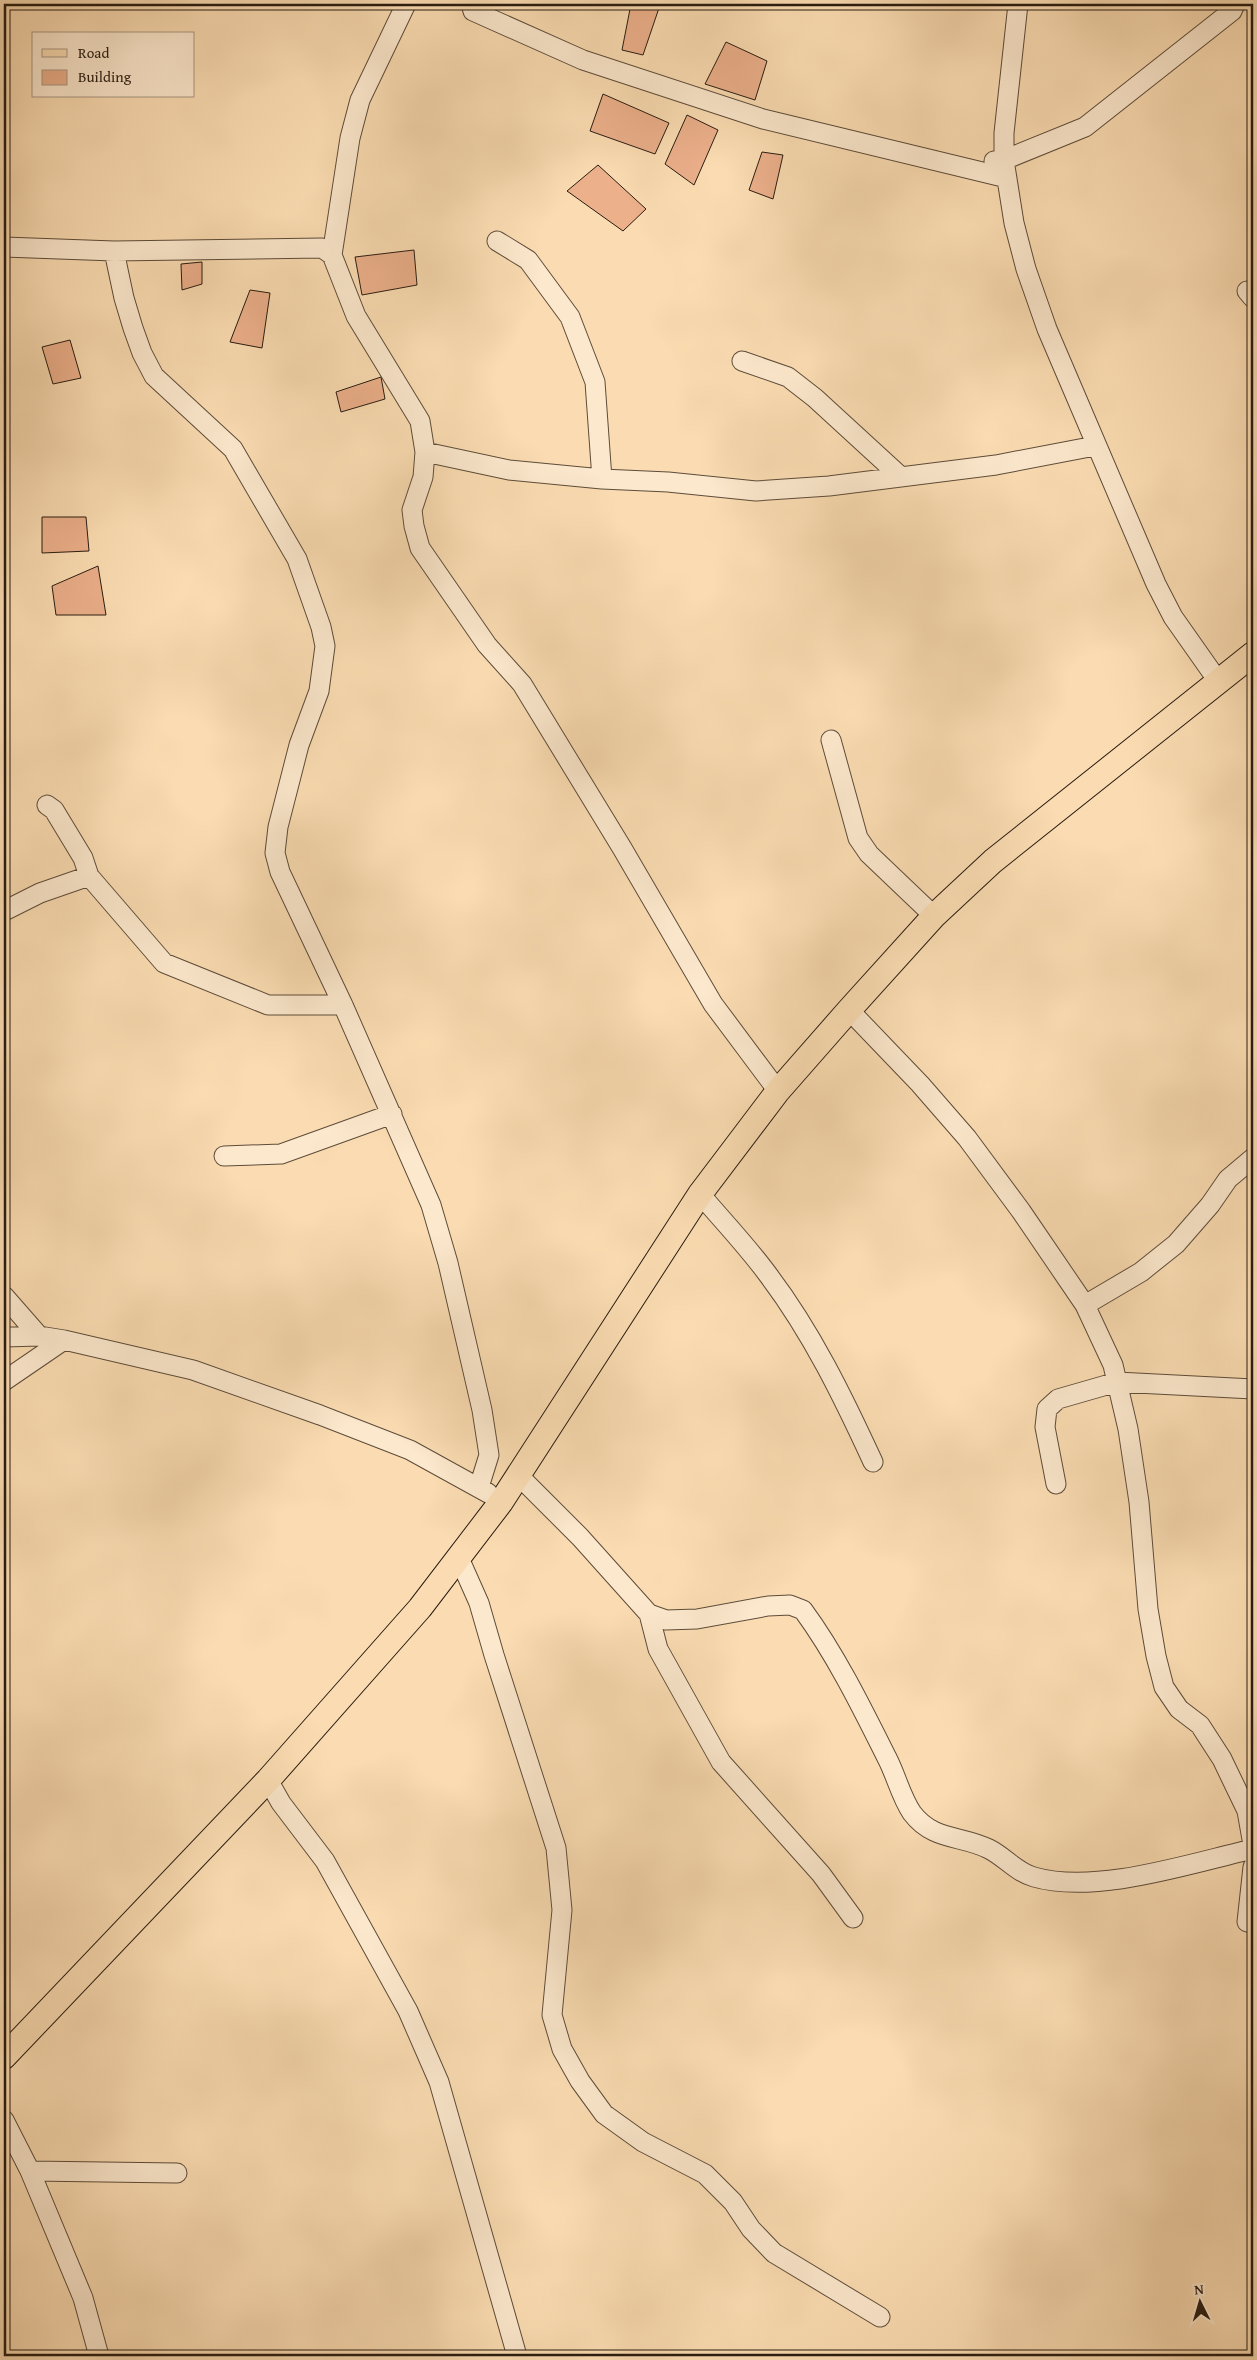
<svg xmlns="http://www.w3.org/2000/svg" width="1257" height="2360" font-family="'Gentium Book Plus',serif">
<rect width="100%" height="100%" fill="#fbdcb2"/>
<filter id="stains"><feTurbulence type="fractalNoise" baseFrequency=".004" numOctaves="4"/><feColorMatrix values="0 0 0 0 .2 0 0 0 0 .09 0 0 0 0 .02 0 0 0 .5 -.17"/></filter>
<radialGradient id="worn" r=".72"><stop offset=".6" stop-color="#630" stop-opacity="0"/><stop offset="1" stop-color="#630" stop-opacity=".3"/></radialGradient>
<path fill="#ecb08b" stroke="#281c11" d="M 631,4 L 660,5 L 643,55 L 622,50 Z
M 726,42 L 767,61 L 755,100 L 705,84 Z
M 603,94 L 669,123 L 655,154 L 590,131 Z
M 687,115 L 718,130 L 694,185 L 665,164 Z
M 762,152 L 783,155 L 773,199 L 749,190 Z
M 598,165 L 646,209 L 623,231 L 567,191 Z
M 414,250 L 417,285 L 362,295 L 355,257 Z
M 202,262 L 202,284 L 182,290 L 181,264 Z
M 250,290 L 270,293 L 262,348 L 230,342 Z
M 70,340 L 81,378 L 53,384 L 42,347 Z
M 381,377 L 385,399 L 341,412 L 336,392 Z
M 42,517 L 86,517 L 89,551 L 42,553 Z
M 98,566 L 106,615 L 56,615 L 52,586 Z"/>
<g fill="none" stroke-linecap="round" stroke-linejoin="round">
<defs>
<path id="minor" d="M 471,4 L 473,11 L 583,60 L 763,119 L 1007,178
M 1018,4 L 1004,133 L 1004,160 L 1014,223 L 1026,269 L 1047,329 L 1156,584 L 1173,617 L 1218,681
M 994,161 L 1004,160 L 1085,127 L 1232,11 L 1235,4
M 497,241 L 528,260 L 570,317 L 595,382 L 602,479
M 4,247 L 114,251 L 322,248 L 332,255 L 356,316 L 420,421 L 425,452 L 423,477 L 412,510 L 414,526 L 420,548 L 487,645 L 522,684 L 622,848 L 713,1004 L 778,1091
M 114,251 L 124,298 L 133,328 L 142,353 L 154,376 L 233,449 L 297,559 L 321,627 L 325,646 L 319,691 L 299,745 L 278,827 L 275,853 L 280,872 L 343,1005 L 431,1205 L 448,1263 L 482,1410 L 489,1455 L 479,1487
M 332,255 L 350,138 L 360,100 L 406,4
M 1247,291 L 1253,298
M 742,361 L 788,377 L 815,398 L 900,476
M 425,452 L 509,470 L 602,479 L 668,482 L 756,491 L 829,486 L 996,465 L 1095,446
M 831,740 L 858,838 L 869,854 L 934,916
M 47,805 L 54,810 L 83,858 L 89,876 L 164,963 L 268,1005 L 343,1005
M 4,911 L 40,893 L 89,876
M 849,1010 L 920,1084 L 967,1138 L 1021,1211 L 1085,1305 L 1113,1365 L 1128,1429 L 1139,1502 L 1148,1609 L 1156,1656 L 1164,1687 L 1179,1709 L 1200,1725 L 1222,1759 L 1247,1811 L 1253,1845
M 224,1156 L 281,1154 L 392,1114
M 700,1194 C 723,1221 748,1247 769,1276 C 812,1333 843,1397 873,1462
M 4,1296 L 39,1336
M 1085,1305 L 1141,1272 L 1176,1244 L 1210,1205 L 1228,1179 L 1253,1158
M 4,1337 L 39,1336 L 64,1340 L 193,1370 L 320,1415 L 410,1450 L 488,1493
M 4,1381 L 64,1340
M 519,1476 L 580,1537 L 649,1614 L 666,1620 L 697,1619 L 768,1606 L 790,1605 L 803,1610 C 836,1655 862,1708 887,1758 C 896,1775 901,1797 912,1813 C 933,1841 961,1835 989,1849 C 1005,1857 1016,1872 1034,1877 C 1096,1895 1191,1863 1253,1849
M 1056,1484 L 1045,1427 L 1047,1409 L 1058,1399 L 1117,1382 L 1253,1389
M 459,1558 L 479,1603 L 494,1655 L 556,1848 L 562,1910 L 552,2015 L 562,2049 L 580,2081 L 604,2114 L 643,2142 L 705,2174 L 733,2202 L 751,2229 L 774,2253 L 880,2317
M 649,1614 L 658,1649 L 721,1762 L 821,1874 L 853,1918
M 268,1780 L 281,1803 L 325,1861 L 408,2011 L 439,2082 L 517,2356
M 1247,1922 L 1253,1867
M 4,2120 L 30,2171 L 83,2298 L 99,2356
M 30,2171 L 177,2173"/>
<path id="major" d="M 4,2057 L 268,1780 L 420,1608 L 501,1502 L 700,1194 L 778,1091 L 849,1010 L 934,916 L 993,861 L 1253,654"/>
</defs>
<use href="#minor" stroke="#5d4c39" stroke-width="21"/>
<use href="#major" stroke="#281c11" stroke-width="26"/>
<use href="#minor" stroke="#fce8cd" stroke-width="19"/>
<use href="#major" stroke="#fbdcb2" stroke-width="24"/>
</g>
<rect width="1257" height="2360" fill="none" stroke="#fbdcb2" stroke-width="20"/>
<rect x="5" y="5" width="1247" height="2350" fill="none" stroke="#281c11" stroke-width="2.5"/>
<rect x="10" y="10" width="1237" height="2340" fill="none" stroke="#281c11"/>
<rect x="32" y="32" width="162" height="65" fill="#fce8cd" stroke="#a79682"/>
<rect x="42" y="49" width="25" height="8" fill="#fbdcb2" stroke="#a79682"/>
<text x="78" y="58" font-size="15" fill="#281c11">Road</text>
<rect x="42" y="70" width="25" height="15" fill="#ecb08b" stroke="#a79682"/>
<text x="78" y="82" font-size="15" fill="#281c11">Building</text>
<g transform="translate(1200 2302) rotate(355)" stroke="#fce8cd" stroke-width="4" paint-order="stroke">
<path d="M0-4L9 19L0 12L-9 19Z" fill="#281c11"/>
<text y="-8" font-size="14" font-weight="bold" text-anchor="middle" fill="#281c11">N</text>
</g>
<rect width="100%" height="100%" filter="url(#stains)"/>
<rect width="100%" height="100%" fill="url(#worn)"/>
</svg>
